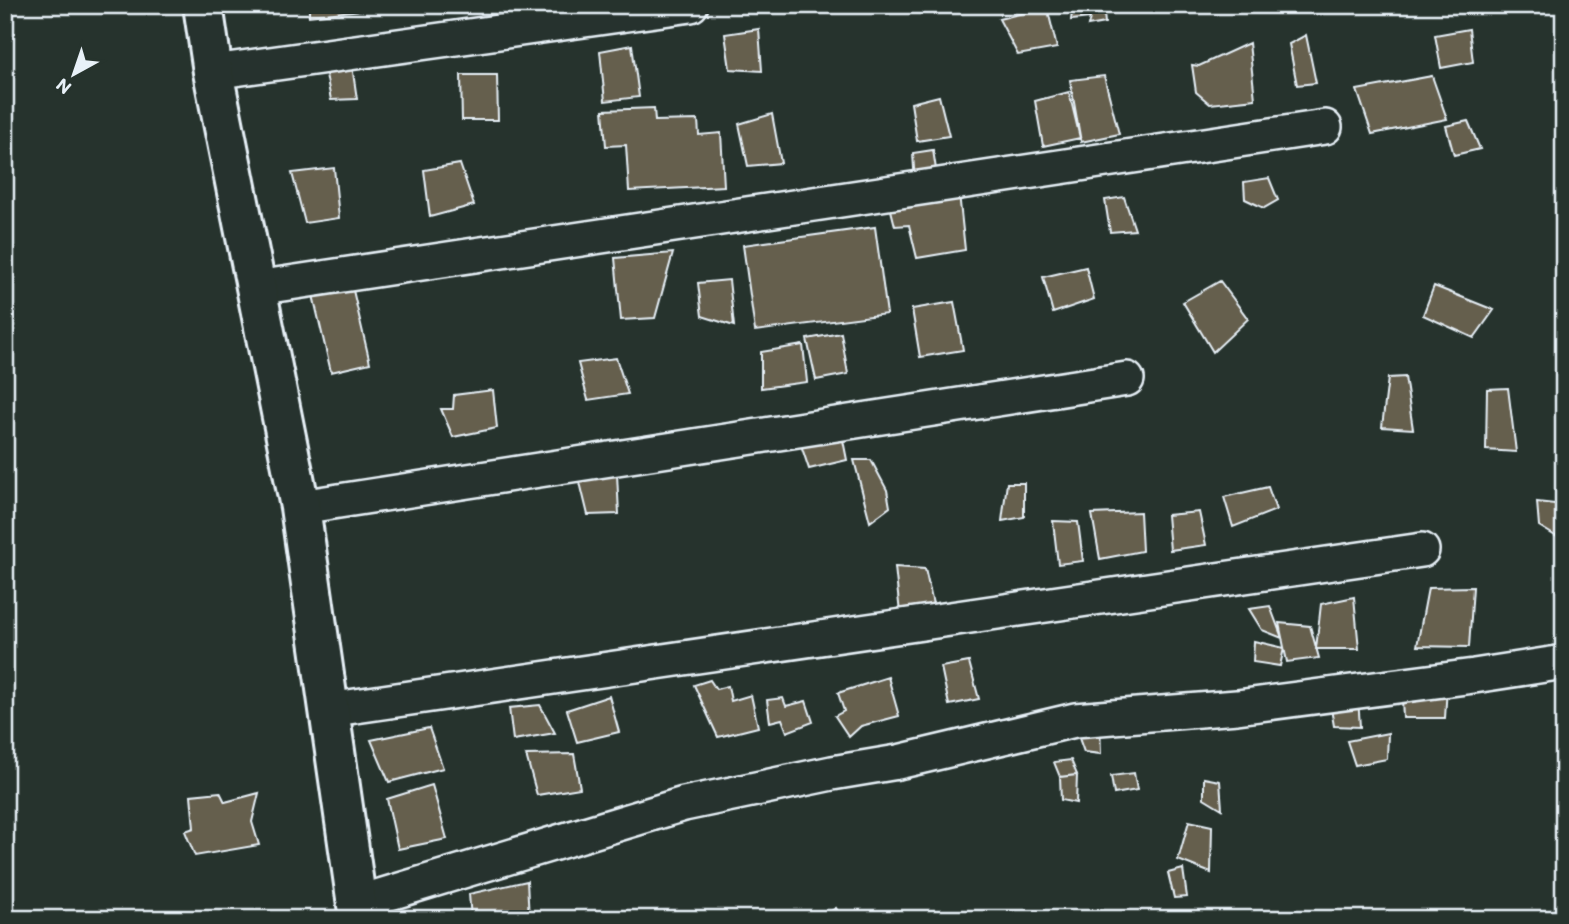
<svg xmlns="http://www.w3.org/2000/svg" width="1569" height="924" font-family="Itim,sans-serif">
<rect width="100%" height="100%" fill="#26332d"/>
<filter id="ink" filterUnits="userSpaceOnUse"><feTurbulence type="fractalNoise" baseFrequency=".0143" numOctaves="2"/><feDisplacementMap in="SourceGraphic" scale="14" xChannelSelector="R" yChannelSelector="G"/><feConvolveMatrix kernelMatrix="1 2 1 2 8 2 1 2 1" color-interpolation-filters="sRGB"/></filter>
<g filter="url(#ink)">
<path fill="#655e4e" stroke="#e8f1f8" stroke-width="2" d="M 309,5 L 378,5 L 378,8 L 309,16 Z
M 1066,5 L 1103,5 L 1105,23 L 1088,26 L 1090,18 L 1071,20 L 1073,6 Z
M 1047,7 L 1057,48 L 1018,55 L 999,19 Z
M 759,29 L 762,71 L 730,69 L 725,34 Z
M 1469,29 L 1473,62 L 1441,68 L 1435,35 Z
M 1306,35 L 1316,83 L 1297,85 L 1289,44 Z
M 1249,43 L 1255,99 L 1210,104 L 1196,92 L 1192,65 L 1199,66 Z
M 632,45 L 639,97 L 605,101 L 600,51 Z
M 351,59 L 357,99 L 331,100 L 324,64 Z
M 461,75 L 497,75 L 498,120 L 462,120 Z
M 1104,76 L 1119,134 L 1081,142 L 1070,80 Z
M 1432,76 L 1447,119 L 1372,134 L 1357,90 Z
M 1069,92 L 1080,138 L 1043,146 L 1035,101 Z
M 939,96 L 949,136 L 917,141 L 911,103 Z
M 654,108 L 655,121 L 698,120 L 699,135 L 721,133 L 724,186 L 629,191 L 626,145 L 606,146 L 603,110 Z
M 772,114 L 781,163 L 748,166 L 739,124 Z
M 1468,121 L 1480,149 L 1454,155 L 1446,126 Z
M 933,150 L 938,182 L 915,184 L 913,153 Z
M 460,164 L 474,205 L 430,217 L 424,170 Z
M 334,168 L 339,218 L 305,223 L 292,173 Z
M 1269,178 L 1278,200 L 1264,208 L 1245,199 L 1244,182 Z
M 959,193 L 965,250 L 917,258 L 909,225 L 895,226 L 890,206 Z
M 1124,197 L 1135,230 L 1110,232 L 1105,200 Z
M 875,227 L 887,314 L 755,331 L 743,245 Z
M 673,253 L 655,318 L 621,320 L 615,258 Z
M 1086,267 L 1094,299 L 1053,313 L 1043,277 Z
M 729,280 L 734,326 L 702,316 L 698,283 Z
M 1220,281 L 1248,319 L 1213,352 L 1183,302 Z
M 352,286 L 370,363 L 331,372 L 313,295 Z
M 1434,286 L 1494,310 L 1474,338 L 1423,315 Z
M 954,302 L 963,350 L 920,357 L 912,309 Z
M 841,333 L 848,374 L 816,380 L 807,339 Z
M 803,345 L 807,382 L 761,388 L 761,352 Z
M 616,358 L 628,394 L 588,400 L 578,363 Z
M 1405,377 L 1413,429 L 1382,427 L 1388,378 Z
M 1508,388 L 1516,452 L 1486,450 L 1487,389 Z
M 493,390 L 497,428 L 453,437 L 441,409 L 453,409 L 454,395 Z
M 842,435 L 847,460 L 809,469 L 800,442 Z
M 854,460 L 871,460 L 887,490 L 890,507 L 870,522 Z
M 578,474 L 617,474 L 619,514 L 588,515 Z
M 1007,483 L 1024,483 L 1024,517 L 1002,521 Z
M 1268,487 L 1276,510 L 1233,527 L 1224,497 Z
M 1537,502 L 1564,505 L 1557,537 L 1539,526 Z
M 1140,512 L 1142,551 L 1100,559 L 1092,514 Z
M 1199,512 L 1206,545 L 1170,550 L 1167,515 Z
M 1053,521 L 1078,522 L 1083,561 L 1058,564 Z
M 895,567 L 925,569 L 935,613 L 900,613 Z
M 1473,587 L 1469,647 L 1417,646 L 1428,588 Z
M 1354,597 L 1359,649 L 1316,649 L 1321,604 Z
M 1270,606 L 1282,638 L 1262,630 L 1249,609 Z
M 1279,623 L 1310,626 L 1319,658 L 1287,662 Z
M 1254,641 L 1284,648 L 1280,666 L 1253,662 Z
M 969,662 L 979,699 L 949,705 L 941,667 Z
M 888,677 L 899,716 L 861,726 L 849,737 L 835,716 L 844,711 L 838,693 Z
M 710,680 L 716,689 L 728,686 L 731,701 L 751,695 L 758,727 L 718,737 L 694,685 Z
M 1447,687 L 1445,718 L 1403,718 L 1402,699 Z
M 609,696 L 619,732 L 577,742 L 567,710 Z
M 783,698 L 786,706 L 806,701 L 813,722 L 787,732 L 782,719 L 770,722 L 767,700 Z
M 1358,698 L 1360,727 L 1334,726 L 1330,703 Z
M 540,705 L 555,733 L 513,740 L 509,708 Z
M 1100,719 L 1101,754 L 1084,752 L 1074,724 Z
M 429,728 L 443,768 L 389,782 L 371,740 Z
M 1388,733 L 1387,759 L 1355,765 L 1347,741 Z
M 574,754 L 580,788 L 537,795 L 526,755 Z
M 1071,760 L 1077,775 L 1060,777 L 1054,762 Z
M 1134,773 L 1137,790 L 1114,794 L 1111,776 Z
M 1077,775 L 1076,803 L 1061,800 L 1060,777 Z
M 1204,778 L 1220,781 L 1222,809 L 1204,798 Z
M 432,785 L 447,839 L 398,849 L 387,799 Z
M 220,792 L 225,802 L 259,793 L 252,822 L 259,845 L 195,856 L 185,831 L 194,828 L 191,795 Z
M 1189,821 L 1212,826 L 1211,873 L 1178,860 Z
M 1183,869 L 1187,897 L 1174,898 L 1168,873 Z
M 527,881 L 529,919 L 471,919 L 469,894 Z
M 836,908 L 843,919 L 819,919 Z"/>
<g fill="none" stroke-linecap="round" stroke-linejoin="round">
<defs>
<path id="street" d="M 213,72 L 691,5
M 256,288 L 1325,127
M 300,507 L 1127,379
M 328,710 L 1422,550
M 357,903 L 684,804 L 832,773 L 898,762 L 1075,720 L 1237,707 L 1474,676 L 1564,662"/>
<path id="secondary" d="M 203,5 L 213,72 L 300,507 L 359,919"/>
</defs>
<use href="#street" stroke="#e8f1f8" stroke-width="38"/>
<use href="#secondary" stroke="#e8f1f8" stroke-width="44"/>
<use href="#street" stroke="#26332d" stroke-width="33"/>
<use href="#secondary" stroke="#26332d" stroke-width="38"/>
</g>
</g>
<rect width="1569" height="924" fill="none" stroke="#26332d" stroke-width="28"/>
<rect x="14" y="14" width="1541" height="896" fill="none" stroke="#e8f1f8" stroke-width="2.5" filter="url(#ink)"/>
<g transform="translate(74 74) rotate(220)" stroke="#26332d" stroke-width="5" paint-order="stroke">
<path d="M0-5L12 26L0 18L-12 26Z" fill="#e8f1f8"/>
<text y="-10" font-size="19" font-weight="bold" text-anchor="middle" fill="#e8f1f8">N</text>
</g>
</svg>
